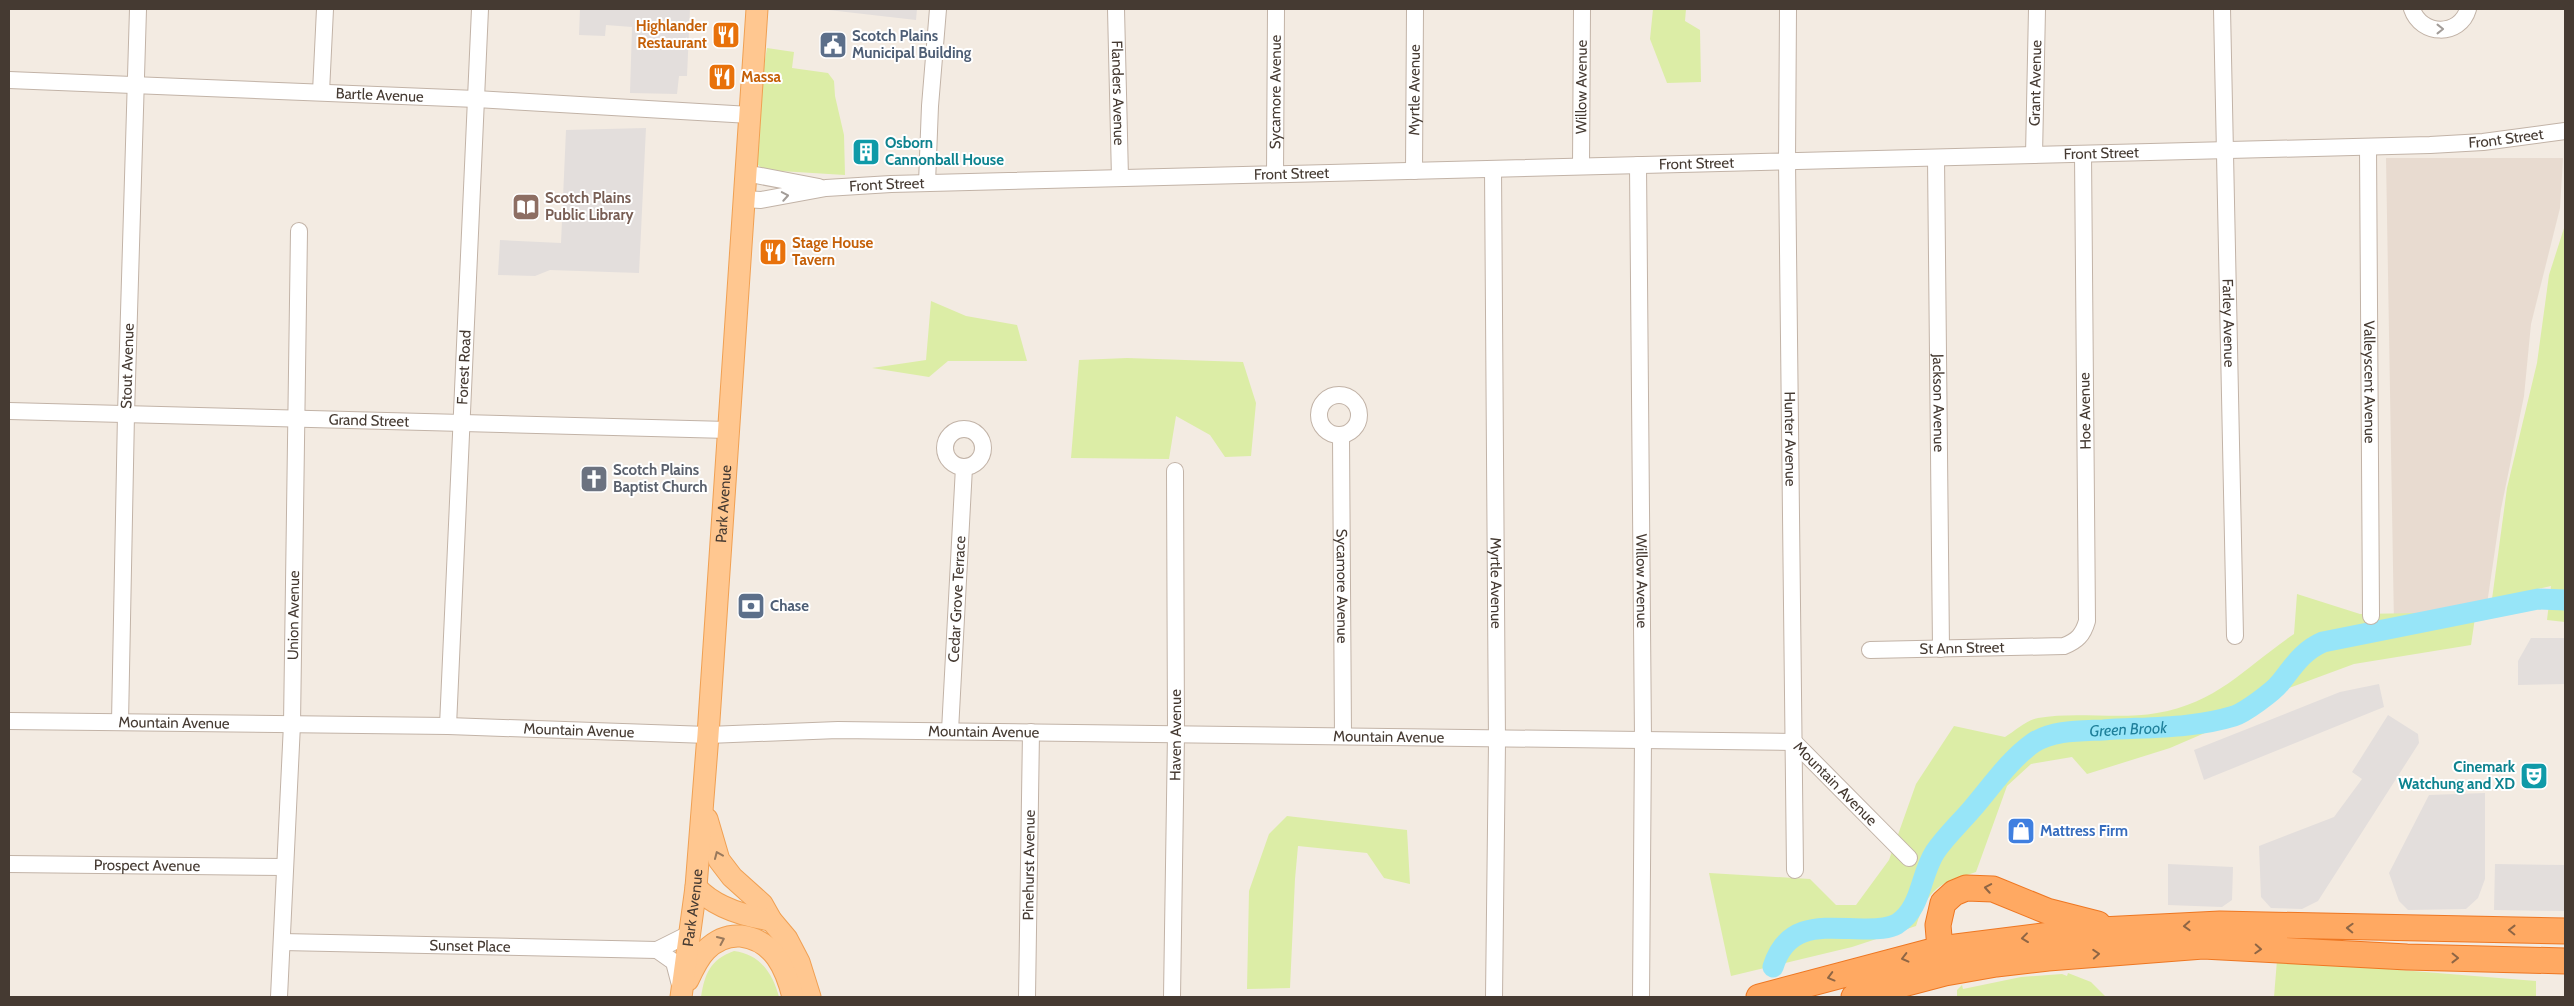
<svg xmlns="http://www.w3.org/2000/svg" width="2574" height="1006" font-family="Cabin,sans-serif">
<rect width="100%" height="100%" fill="#f3ebe2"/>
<path fill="#e8dbd0" d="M 2386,158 L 2563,158 L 2560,208 L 2531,324 L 2524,396 L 2501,509 L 2487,604 L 2394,625 Z"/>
<path fill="#dceda6" d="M 1653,9 L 1686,9 L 1685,21 L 1700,30 L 1701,82 L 1667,83 L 1650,39 Z
M 767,48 L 794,52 L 792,68 L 828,73 L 834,81 L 835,96 L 844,135 L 845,175 L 764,170 L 757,164 L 763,71 Z
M 2565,225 L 2565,622 L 2547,620 L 2551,586 L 2492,599 L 2507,488 L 2537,363 L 2549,275 Z
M 931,301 L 966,316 L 1017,325 L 1027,361 L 948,361 L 929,377 L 872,368 L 926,360 Z
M 1127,358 L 1243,362 L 1256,403 L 1251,456 L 1225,457 L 1210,435 L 1176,416 L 1169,459 L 1071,458 L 1079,360 Z
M 2297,594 L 2360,614 L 2419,613 L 2477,604 L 2471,645 L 2354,664 L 2289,688 L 2258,710 L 2170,748 L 2087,774 L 2072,757 L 2031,764 L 2007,786 L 1976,872 C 1938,884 1929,887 1916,926 L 1852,947 L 1731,976 L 1709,873 L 1810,879 L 1836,905 L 1856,905 L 1889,860 L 1916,784 L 1954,726 L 2005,737 C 2015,731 2027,720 2038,718 C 2077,711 2118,720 2157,713 C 2219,702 2245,667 2294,634 Z
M 1287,816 L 1407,830 L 1410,884 L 1384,878 L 1367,853 L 1298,846 L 1295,879 L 1290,988 L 1247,989 L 1249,891 L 1269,834 Z
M 734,951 C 760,954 773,974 779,997 L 701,997 C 705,973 710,960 734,951 Z
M 2277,960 L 2536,981 L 2536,997 L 2274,997 Z
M 2068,973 L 2091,982 L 2106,997 L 1957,997 L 1957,990 L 1962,985 L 1963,989 L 2021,977 L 2062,974 L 2067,976 Z"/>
<path fill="#e3dedc" d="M 580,9 L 690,9 L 687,76 L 679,76 L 677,94 L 630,93 L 632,27 L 606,25 L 605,36 L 579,35 Z
M 820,9 L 917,9 L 916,20 Z
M 646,128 L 639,273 L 550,270 L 535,276 L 498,275 L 500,240 L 561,243 L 566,130 Z
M 2531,638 L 2565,638 L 2565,684 L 2518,685 L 2518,661 Z
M 2379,684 L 2384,707 L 2204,780 L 2194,750 L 2340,692 Z
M 2388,715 L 2418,734 L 2419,743 L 2318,901 L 2302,909 L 2271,908 L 2261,897 L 2259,846 L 2334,817 L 2362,779 L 2352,772 Z
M 2485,793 L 2485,879 L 2478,898 L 2466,909 L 2408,910 L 2399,901 L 2389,873 L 2429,795 Z
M 2168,864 L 2233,867 L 2232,900 L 2222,907 L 2168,905 Z
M 2495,864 L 2565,865 L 2565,911 L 2494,910 Z"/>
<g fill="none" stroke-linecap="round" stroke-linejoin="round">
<path stroke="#97e5f8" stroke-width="21" id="s1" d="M 1773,967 C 1788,919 1827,929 1867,929 C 1877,929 1888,929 1897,924 C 1922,908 1920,875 1935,852 C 1945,837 1960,823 1972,809 C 1991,787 2009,760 2033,743 C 2053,730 2080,731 2103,730 C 2146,727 2192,729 2234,716 C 2244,713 2273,692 2280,683 C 2293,667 2302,651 2323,642 L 2538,599 L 2565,600"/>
<defs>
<g id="minor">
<path id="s2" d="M 1116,9 L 1120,178"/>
<path id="s3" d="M 1788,9 L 1787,161 L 1795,870"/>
<path id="s4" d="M 2222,9 L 2235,636"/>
<path d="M 2412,9 C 2421,36 2460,37 2468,9"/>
<path id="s5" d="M 9,80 L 476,99 L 750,115"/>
<path d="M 321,92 L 325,9"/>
<path id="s6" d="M 2368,147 L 2371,616"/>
<path id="s7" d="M 2034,155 L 2037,9"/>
<path id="s8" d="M 1936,158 L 1941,649"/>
<path id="s9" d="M 1638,165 L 1643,739 L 1641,997"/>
<path id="s10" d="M 1581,166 L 1582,9"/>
<path id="s11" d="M 1493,169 L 1497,742 L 1494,997"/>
<path id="s12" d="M 1414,171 L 1415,9"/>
<path d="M 745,173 L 819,187"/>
<path id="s13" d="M 1275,174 L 1276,9"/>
<path d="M 927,183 L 930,106 L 938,9"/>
<path id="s14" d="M 743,199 L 761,200 L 826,188 L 891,184 L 2430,145 L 2483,142 L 2565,131"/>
<circle cx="1339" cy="415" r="20"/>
<path id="s15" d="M 9,411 L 728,430"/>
<circle cx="964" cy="448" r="19"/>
<path id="s16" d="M 1341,436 L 1343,736"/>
<path id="s17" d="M 1870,650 L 2064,646 C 2077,641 2083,635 2087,621 L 2083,154"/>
<path id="s18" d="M 9,721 L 448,726 L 708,735 L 838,730 L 1794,742 L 1909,858"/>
<path id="s19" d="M 120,722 L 126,414 L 138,9"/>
<path id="s20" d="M 448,726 L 480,9"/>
<path id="s21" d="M 950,731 L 964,467"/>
<path id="s22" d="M 9,864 L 285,867"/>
<path id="s23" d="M 282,942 L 657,950 L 691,933"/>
<path d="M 657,950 L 674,962 L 680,985"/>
<path id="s24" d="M 279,997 L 292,724 L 299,231"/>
<path id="s25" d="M 1027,997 L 1031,732"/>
<path id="s26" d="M 1172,997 L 1176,734 L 1175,471"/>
</g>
<g id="major">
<path d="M 707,819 L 719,860 L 732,877 L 762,904 L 771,920 L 787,939 L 799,962 L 810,997"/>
<path d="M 696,887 C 715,908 744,916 771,920"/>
<path d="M 688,980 C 693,969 698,958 706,950 C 716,940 727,935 741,936 C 774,940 786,969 793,997"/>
<path id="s27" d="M 681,997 L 696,887 L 708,735 L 757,9"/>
</g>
<path id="highway" d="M 1940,949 L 1938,925 L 1943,903 L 1954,893 L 1966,888 L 1993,889 L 2047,911 L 2098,924
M 1759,997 L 1940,949 L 2081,931 L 2220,924 L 2565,931
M 1854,997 L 1945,973 L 1996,964 L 2048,958 L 2203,946 L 2407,957 L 2565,961"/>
</defs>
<use href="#minor" stroke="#c2b3a7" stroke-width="18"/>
<use href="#major" stroke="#f0a053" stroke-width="23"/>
<use href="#highway" stroke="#e72" stroke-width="27"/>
<use href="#minor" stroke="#fff" stroke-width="16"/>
<use href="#major" stroke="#ffc790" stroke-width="21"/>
<use href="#highway" stroke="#ffa962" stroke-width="25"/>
</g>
<defs><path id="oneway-chevron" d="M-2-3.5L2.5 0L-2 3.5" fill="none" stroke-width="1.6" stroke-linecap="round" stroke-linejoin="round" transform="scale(1.25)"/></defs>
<g stroke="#a29c98">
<use href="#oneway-chevron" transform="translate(2440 29)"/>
<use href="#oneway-chevron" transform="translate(785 196) rotate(-10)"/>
</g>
<g stroke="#99795c">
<use href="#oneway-chevron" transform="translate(718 855) rotate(-113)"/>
<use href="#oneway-chevron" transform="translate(721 940) rotate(-24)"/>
</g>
<g stroke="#8f6645">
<use href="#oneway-chevron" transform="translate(1988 888) rotate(-170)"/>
<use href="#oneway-chevron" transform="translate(2187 926) rotate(177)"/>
<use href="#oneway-chevron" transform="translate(2350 928) rotate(-178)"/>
<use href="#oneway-chevron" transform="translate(2512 930) rotate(-179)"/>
<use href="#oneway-chevron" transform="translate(2025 938) rotate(173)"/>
<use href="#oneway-chevron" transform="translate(2258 949) rotate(3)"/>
<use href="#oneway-chevron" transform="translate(2096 954) rotate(-4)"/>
<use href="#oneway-chevron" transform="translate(1905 958) rotate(166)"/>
<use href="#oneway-chevron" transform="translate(2455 958) rotate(1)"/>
<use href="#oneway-chevron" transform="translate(1831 977) rotate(165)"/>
</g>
<defs>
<symbol id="restaurant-square" viewBox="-11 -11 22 22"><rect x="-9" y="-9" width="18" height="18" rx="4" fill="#e8710a" stroke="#fff"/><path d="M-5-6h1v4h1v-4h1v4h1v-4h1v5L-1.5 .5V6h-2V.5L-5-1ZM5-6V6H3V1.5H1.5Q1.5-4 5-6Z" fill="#fff"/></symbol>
<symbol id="civic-square" viewBox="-11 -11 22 22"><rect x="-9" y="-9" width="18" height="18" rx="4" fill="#5c6f8a" stroke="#fff"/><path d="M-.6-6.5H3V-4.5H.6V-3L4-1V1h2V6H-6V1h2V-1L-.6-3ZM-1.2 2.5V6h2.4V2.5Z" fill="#fff"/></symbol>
<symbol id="building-square" viewBox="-11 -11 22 22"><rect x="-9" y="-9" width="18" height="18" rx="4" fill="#0f9aa8" stroke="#fff"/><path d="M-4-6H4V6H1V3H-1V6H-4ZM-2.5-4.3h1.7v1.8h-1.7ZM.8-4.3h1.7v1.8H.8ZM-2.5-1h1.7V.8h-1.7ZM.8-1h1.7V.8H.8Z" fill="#fff"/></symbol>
<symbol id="library-square" viewBox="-11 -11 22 22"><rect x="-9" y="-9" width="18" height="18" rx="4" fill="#8d6e63" stroke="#fff"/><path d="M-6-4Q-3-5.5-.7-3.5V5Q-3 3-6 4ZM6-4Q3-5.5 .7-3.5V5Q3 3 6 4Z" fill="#fff"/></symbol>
<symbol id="church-square" viewBox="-11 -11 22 22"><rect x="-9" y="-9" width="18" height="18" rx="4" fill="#6b7280" stroke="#fff"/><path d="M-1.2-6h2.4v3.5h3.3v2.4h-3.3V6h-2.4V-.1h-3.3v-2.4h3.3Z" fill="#fff"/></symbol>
<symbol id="bank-square" viewBox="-11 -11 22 22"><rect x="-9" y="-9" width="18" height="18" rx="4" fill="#5c6f8a" stroke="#fff"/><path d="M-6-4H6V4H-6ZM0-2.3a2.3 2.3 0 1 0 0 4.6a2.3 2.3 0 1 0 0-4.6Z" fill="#fff"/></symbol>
<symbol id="theatre-square" viewBox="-11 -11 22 22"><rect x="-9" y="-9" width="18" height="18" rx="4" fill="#0f9aa8" stroke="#fff"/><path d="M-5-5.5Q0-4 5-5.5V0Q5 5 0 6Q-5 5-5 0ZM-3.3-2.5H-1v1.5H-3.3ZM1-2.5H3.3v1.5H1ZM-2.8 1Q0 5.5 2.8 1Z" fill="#fff"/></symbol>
<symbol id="shop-square" viewBox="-11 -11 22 22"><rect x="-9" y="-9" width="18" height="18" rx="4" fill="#3f7fe0" stroke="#fff"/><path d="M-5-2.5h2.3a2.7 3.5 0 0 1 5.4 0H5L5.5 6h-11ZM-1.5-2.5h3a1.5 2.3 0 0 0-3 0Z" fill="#fff"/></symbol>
</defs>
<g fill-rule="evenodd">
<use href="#restaurant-square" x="710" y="19" width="32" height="32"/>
<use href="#civic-square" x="817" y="29" width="32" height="32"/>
<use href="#restaurant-square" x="706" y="61" width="32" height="32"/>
<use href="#building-square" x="850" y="136" width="32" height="32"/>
<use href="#library-square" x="510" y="191" width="32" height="32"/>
<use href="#restaurant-square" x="757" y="236" width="32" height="32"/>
<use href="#church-square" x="578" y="463" width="32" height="32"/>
<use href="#bank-square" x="735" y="590" width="32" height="32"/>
<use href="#theatre-square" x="2518" y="760" width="32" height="32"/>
<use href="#shop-square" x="2005" y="815" width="32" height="32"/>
</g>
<g text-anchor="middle" stroke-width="4" stroke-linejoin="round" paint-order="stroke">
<g font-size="15" font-weight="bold" fill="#c56008" stroke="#fff" text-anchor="start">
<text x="707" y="31" text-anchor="end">Highlander<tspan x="707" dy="17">Restaurant</tspan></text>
<text x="741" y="82">Massa</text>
<text x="792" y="248">Stage House<tspan x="792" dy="17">Tavern</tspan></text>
</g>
<g font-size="15" font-weight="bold" fill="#4e5e75" stroke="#fff" text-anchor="start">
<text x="852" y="41">Scotch Plains<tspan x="852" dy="17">Municipal Building</tspan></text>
<text x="770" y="611">Chase</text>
</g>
<g font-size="15" fill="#453a32" stroke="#fff">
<text dy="5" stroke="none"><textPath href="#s7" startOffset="72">Grant Avenue</textPath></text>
<text dy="5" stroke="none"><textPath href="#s10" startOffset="79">Willow Avenue</textPath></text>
<text dy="5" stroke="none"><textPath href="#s12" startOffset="81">Myrtle Avenue</textPath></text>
<text dy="5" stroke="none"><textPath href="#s13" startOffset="82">Sycamore Avenue</textPath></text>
<text dy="5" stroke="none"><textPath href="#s2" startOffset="84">Flanders Avenue</textPath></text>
<text dy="5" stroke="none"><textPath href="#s5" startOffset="371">Bartle Avenue</textPath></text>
<text dy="5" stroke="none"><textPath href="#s14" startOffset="1765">Front Street</textPath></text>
<text dy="5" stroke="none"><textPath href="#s14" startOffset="1360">Front Street</textPath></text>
<text dy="5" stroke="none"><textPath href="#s14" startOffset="955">Front Street</textPath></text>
<text dy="5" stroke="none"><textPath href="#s14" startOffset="550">Front Street</textPath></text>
<text dy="5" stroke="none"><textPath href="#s14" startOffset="145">Front Street</textPath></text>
<text dy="5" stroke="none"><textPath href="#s4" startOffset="314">Farley Avenue</textPath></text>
<text dy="5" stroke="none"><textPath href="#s19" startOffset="356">Stout Avenue</textPath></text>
<text dy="5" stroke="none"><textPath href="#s20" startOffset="359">Forest Road</textPath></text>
<text dy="5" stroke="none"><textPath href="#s6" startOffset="235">Valleyscent Avenue</textPath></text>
<text dy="5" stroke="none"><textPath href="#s8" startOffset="245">Jackson Avenue</textPath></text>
<text transform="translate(2085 411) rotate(-91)" y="5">Hoe Avenue</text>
<text dy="5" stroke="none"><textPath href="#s15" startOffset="360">Grand Street</textPath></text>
<text dy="5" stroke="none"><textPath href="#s3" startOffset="430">Hunter Avenue</textPath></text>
<text dy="5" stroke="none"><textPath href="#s27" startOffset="495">Park Avenue</textPath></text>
<text dy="5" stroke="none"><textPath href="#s9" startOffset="416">Willow Avenue</textPath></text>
<text dy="5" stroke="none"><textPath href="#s11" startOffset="414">Myrtle Avenue</textPath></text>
<text dy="5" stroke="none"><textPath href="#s16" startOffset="150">Sycamore Avenue</textPath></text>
<text dy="5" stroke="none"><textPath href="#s21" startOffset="132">Cedar Grove Terrace</textPath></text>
<text dy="5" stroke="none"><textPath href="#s24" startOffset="382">Union Avenue</textPath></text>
<text dy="5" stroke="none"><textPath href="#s17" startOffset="92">St Ann Street</textPath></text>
<text dy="5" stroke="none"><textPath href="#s18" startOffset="165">Mountain Avenue</textPath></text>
<text dy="5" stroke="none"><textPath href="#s18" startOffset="570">Mountain Avenue</textPath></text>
<text dy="5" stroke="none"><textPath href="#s18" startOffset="975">Mountain Avenue</textPath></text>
<text dy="5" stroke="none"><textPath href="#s26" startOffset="262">Haven Avenue</textPath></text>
<text dy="5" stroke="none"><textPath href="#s18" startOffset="1380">Mountain Avenue</textPath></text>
<text dy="5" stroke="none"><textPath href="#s18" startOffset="1844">Mountain Avenue</textPath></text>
<text dy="5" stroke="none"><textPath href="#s22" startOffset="138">Prospect Avenue</textPath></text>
<text dy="5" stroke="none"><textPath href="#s25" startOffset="132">Pinehurst Avenue</textPath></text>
<text dy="5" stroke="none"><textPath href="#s27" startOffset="90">Park Avenue</textPath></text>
<text dy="5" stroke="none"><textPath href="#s23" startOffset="188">Sunset Place</textPath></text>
</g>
<g font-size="15" font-weight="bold" fill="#0d838f" stroke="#fff" text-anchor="start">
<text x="885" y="148">Osborn<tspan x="885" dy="17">Cannonball House</tspan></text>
<text x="2515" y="772" text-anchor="end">Cinemark<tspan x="2515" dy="17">Watchung and XD</tspan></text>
</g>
<g font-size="15" font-weight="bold" fill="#785e54" stroke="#fff" text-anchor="start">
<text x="545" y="203">Scotch Plains<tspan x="545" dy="17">Public Library</tspan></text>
</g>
<g font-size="15" font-weight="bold" fill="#5b616d" stroke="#fff" text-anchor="start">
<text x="613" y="475">Scotch Plains<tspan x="613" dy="17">Baptist Church</tspan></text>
</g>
<g font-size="15" font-weight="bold" fill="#366cbe" stroke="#fff" text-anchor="start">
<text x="2040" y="836">Mattress Firm</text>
</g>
<g font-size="16" font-style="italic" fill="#1e7f9a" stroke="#fff">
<text dy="6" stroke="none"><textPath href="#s1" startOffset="470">Green Brook</textPath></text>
</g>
</g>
<rect width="2574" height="1006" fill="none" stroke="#453a32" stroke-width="20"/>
</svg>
